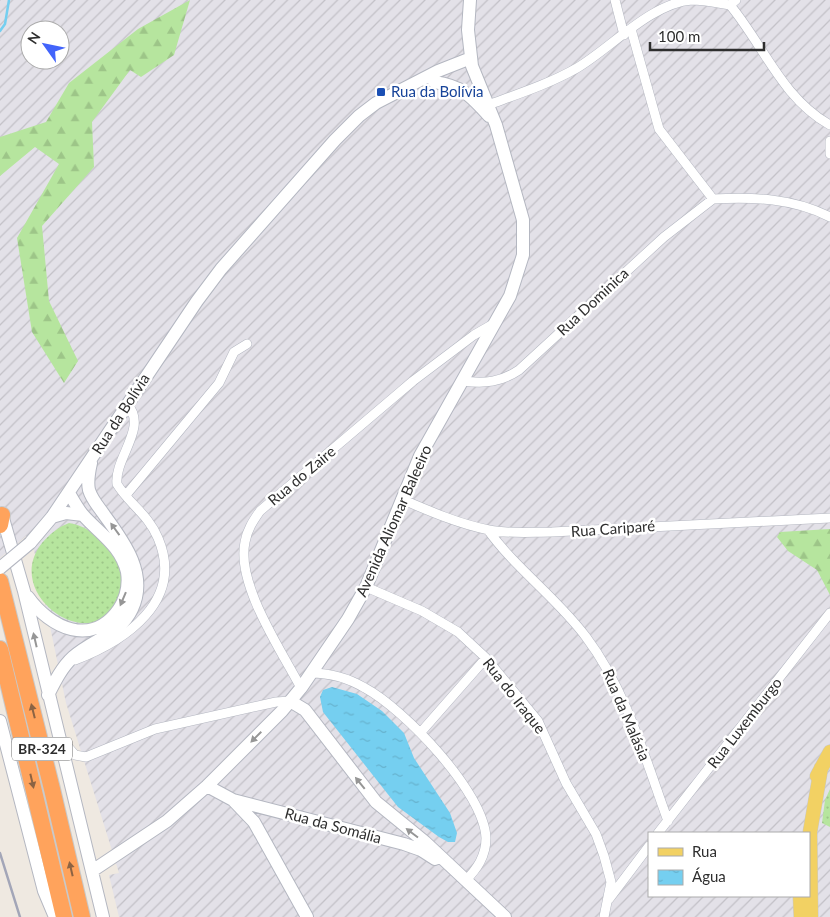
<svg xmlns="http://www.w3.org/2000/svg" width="830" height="917" font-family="Lato,sans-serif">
<defs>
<pattern id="industrial-furrows" width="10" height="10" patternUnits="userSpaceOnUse" patternTransform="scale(1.25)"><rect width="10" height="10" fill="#e3e1e8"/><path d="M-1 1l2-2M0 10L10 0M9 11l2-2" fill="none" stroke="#c3c1c7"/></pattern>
<pattern id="grass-dots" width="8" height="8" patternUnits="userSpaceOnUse" patternTransform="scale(1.25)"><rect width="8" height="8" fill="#b6e59e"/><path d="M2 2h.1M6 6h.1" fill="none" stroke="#9dc588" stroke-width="1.8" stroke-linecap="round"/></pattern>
<pattern id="forest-firs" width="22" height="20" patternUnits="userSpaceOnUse" patternTransform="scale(1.25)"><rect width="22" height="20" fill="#b6e59e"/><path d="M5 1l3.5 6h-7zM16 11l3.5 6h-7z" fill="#9dc588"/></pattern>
<pattern id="water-ripples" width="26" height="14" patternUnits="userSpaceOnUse" patternTransform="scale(1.25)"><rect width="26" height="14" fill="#75cff0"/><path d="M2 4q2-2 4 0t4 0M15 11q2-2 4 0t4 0" fill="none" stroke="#66b2ce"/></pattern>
</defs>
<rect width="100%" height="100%" fill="#efe9e1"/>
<path fill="url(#industrial-furrows)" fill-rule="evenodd" d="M 0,0 L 830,0 L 830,917 L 119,917 L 109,875 L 119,873 L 66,703 L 34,550 L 26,536 L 0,558 ZM 30,30 L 60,30 L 60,60 L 30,60 ZM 649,833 L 809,833 L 809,896 L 649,896 Z"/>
<path fill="url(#grass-dots)" d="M 69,523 C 99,527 130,565 120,596 C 97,661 0,596 42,543 C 50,534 58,527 69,523 Z
M 830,789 L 830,827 L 822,823 L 825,800 Z"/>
<path fill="url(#forest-firs)" d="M 190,0 L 174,55 L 141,77 L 130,70 L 92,122 L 94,167 L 42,226 L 49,301 L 78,361 L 64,383 L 32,332 L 17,238 L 59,164 L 35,147 L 0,176 L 0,137 L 46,122 L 69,83 L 138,29 Z
M 830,529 L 830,595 L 817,570 L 788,551 L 777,537 L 780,532 Z"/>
<path fill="url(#water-ripples)" d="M 332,687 L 357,694 L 382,711 L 404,733 L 414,758 L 450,813 L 457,833 L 455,842 L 448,842 L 439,837 L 398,807 L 323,712 L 320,697 L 323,690 Z"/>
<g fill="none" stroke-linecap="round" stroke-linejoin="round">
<path stroke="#75cff0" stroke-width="2.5" d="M 0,31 L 5,24 L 9,0"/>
<defs>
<path id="minor" d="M 615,0 L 624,35
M 730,5 C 764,46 782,98 830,125
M 631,29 L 659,129 L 713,199
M 488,105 C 518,94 549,84 577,68 C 611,48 651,3 692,0 C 704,0 717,3 730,5 L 736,0
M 830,141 L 830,154
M 713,199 C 754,197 793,198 830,217
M 463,381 C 485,384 501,382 519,370 L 664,237 L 713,199
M 126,495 L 219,383 L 234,352 L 247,344
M 401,499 C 429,511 459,524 489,530 C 509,534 531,532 552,532 L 830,518
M 488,530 C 516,569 557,598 586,637 C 626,690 645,758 668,821
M 366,587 L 422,611 L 458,632 L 486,658 L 538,721 L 566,783 L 596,834 L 604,856 L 611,882 L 604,917
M 75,660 C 125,641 185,601 158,538 C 148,514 129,504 117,484 C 114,458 149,427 127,404
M 311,673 C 330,673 348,678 365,688 C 404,709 484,792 486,838 C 486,856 477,869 465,881
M 301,688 C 281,650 236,584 245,542 C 247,530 253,521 260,511 L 413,381 L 474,335 L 495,323
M 421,732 L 486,658
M 62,740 L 75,755 L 86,757 L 155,729 L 276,702 L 290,701
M 658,833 L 830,613
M 609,899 L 649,846"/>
<path id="secondary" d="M 434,82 C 462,86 470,95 489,116
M 2,515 L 24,591 L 103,917
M 52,517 L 66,513 L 83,515
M 30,543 L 52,517 L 197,301 L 221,269 L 335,140 L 359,116 L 376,103 L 438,71 L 471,58
M 28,597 C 50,628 92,648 119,609 C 126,598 129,585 127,572 C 121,546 100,534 83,515 C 78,509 73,500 69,493
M 48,695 C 55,681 62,667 73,657 C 93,639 120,635 132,609 C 148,575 125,543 105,516 C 99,507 92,500 89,490 C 87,481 89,472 91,463
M 290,701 L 305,710 L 376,802 L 425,842 L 505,917
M 0,721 L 44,891 L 55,917
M 207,786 L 233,800 L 404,844 L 421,850 L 435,859
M 233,800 L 254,822 L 307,917
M 92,871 L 167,821 L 207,786 L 282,711 L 301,688 L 348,619 L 366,587 L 420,456 L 510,296 L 523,255 L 523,220 L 496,125 L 472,66 L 468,30 L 470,0"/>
<path id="primary" d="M 817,776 L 830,752
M 800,896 L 801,917
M 811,917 L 810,832 L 821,768"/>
<path id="motorway" d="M 0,525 L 2,515
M 0,581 L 52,789 L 82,917
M 0,649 L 64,917"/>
</defs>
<use href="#minor" stroke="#b4b7c1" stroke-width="10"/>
<use href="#secondary" stroke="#b4b7c1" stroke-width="14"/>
<use href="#primary" stroke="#c9c9c9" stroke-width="15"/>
<use href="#motorway" stroke="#c9c9c9" stroke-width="18"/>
<use href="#minor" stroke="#fff" stroke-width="9"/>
<use href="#secondary" stroke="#fff" stroke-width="12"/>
<use href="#primary" stroke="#f2d163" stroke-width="14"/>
<use href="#motorway" stroke="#ffa35c" stroke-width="16"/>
<path stroke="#a3a6b8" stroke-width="2.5" d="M 0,853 L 20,917"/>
<defs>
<path id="secondary-bridge" d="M 0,568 L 30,543"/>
</defs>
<use href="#secondary-bridge" stroke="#b4b7c1" stroke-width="14" stroke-linecap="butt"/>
<use href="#secondary-bridge" stroke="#fff" stroke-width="12"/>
</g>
<defs><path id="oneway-solid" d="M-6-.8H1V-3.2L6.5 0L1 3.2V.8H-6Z" transform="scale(1.25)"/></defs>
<g fill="#969696">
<use href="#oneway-solid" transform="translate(115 529) rotate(-126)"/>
<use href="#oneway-solid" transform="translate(123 599) rotate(113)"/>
<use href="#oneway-solid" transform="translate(35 640) rotate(-103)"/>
<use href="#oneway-solid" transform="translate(256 737) rotate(135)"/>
<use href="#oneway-solid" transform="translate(360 783) rotate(-129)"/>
<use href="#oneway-solid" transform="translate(412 833) rotate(-143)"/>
</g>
<g fill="#8c6343">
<use href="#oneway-solid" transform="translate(33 711) rotate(-104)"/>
<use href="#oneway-solid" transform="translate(32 781) rotate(77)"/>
<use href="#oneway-solid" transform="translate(71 869) rotate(-103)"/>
</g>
<rect fill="#1a4fb4" stroke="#fff" stroke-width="2" x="376" y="87" width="10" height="10" rx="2.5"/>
<g text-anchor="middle" stroke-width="5" stroke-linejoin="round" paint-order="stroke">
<rect fill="#fff" stroke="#6d6d6d" stroke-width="1" x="12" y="737.5" width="60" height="23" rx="4"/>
<g font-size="14" font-weight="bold" fill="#2e2e2e">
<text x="42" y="754">BR-324</text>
</g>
<g font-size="15" fill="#164399" stroke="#fff" text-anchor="start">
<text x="391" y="97">Rua da Bolívia</text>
</g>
<g font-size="15" fill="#2e2e2e" stroke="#fff">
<text transform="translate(593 302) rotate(-43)" y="5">Rua Dominica</text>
<text transform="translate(121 414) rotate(-57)" y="5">Rua da Bolívia</text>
<text transform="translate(302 476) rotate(-40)" y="5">Rua do Zaire</text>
<text transform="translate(394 521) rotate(-66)" y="5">Avenida Aliomar Baleeiro</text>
<text transform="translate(613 529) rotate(-4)" y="5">Rua Cariparé</text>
<text transform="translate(514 696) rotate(52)" y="5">Rua do Iraque</text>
<text transform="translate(626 715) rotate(67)" y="5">Rua da Malásia</text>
<text transform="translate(745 723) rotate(-52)" y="5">Rua Luxemburgo</text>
<text transform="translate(333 826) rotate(15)" y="5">Rua da Somália</text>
</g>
</g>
<rect x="648" y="832" width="162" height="65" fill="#ffffff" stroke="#ababab"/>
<rect x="658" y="848" width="25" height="8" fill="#f2d163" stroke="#ababab"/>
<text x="692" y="857" font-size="15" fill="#2e2e2e">Rua</text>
<rect x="658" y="870" width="25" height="15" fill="url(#water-ripples)" stroke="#ababab"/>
<text x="692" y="882" font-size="15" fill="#2e2e2e">Água</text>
<g transform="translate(45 45) rotate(303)"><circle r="24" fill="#ffffff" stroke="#ababab"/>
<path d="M0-4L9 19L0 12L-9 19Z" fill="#4264fb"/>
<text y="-8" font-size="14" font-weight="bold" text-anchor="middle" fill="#2e2e2e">N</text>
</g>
<path d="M650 42v8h114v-8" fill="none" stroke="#2e2e2e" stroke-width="2.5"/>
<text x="658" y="42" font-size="15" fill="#2e2e2e" stroke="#ffffff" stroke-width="4" paint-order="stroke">100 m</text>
</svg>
